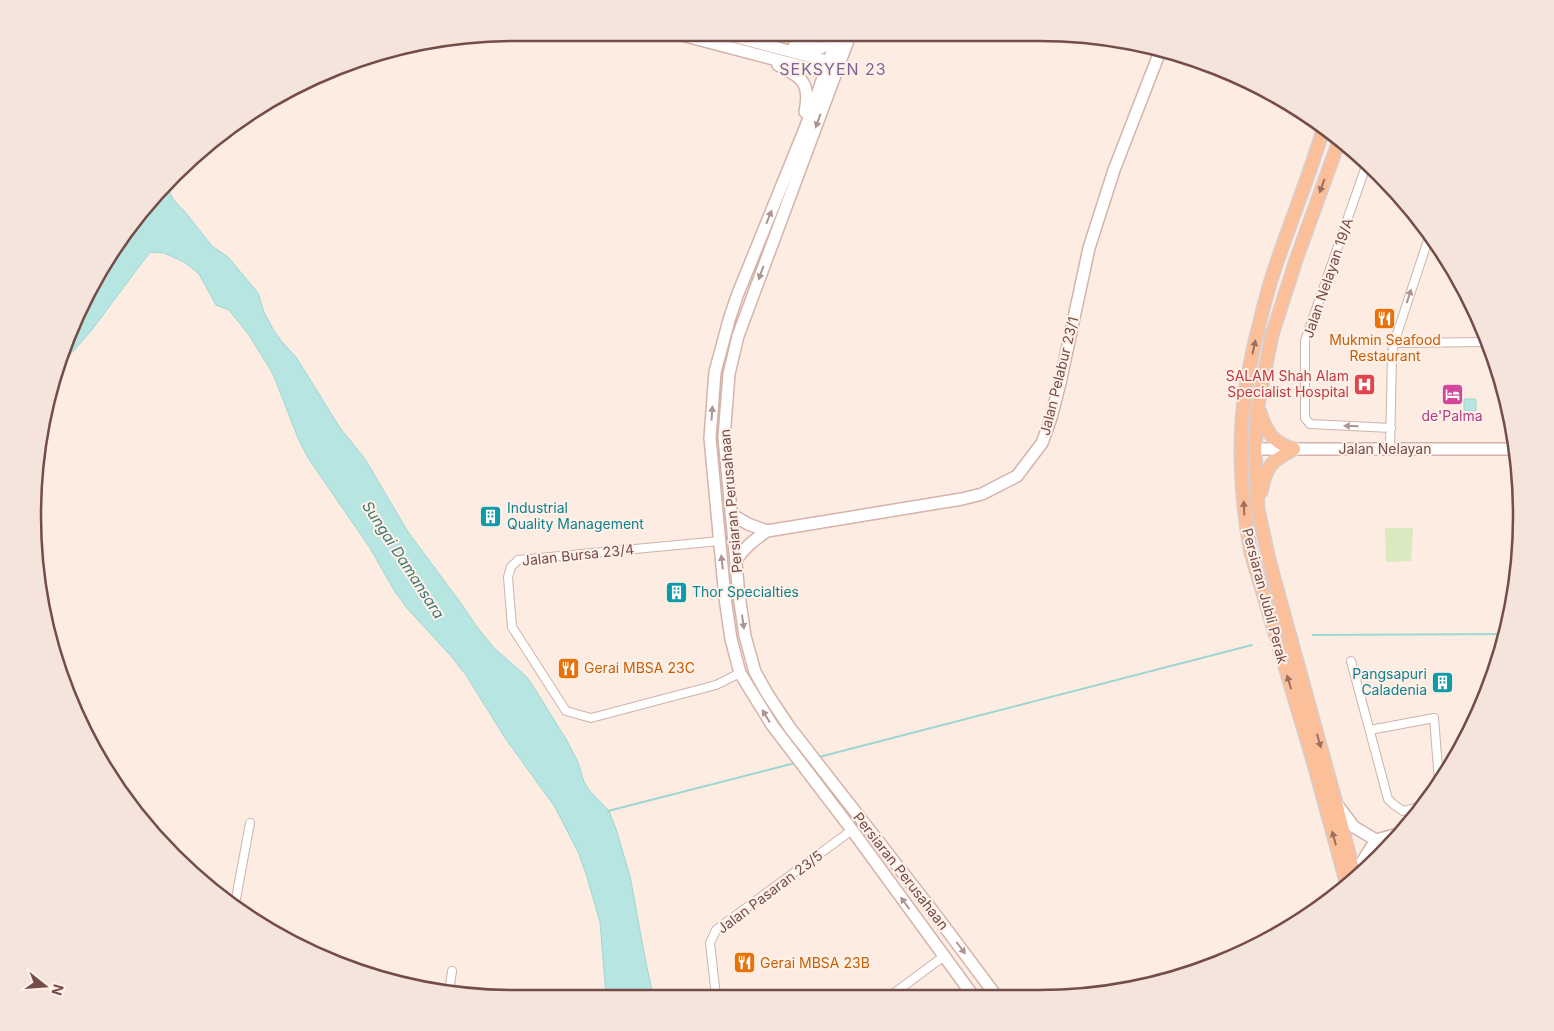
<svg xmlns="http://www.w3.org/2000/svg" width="1554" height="1031" font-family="Inter,sans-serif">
<rect width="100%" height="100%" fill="#fcece2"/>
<path fill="#dbe9c1" d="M 1385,528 L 1413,528 L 1411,561 L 1386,562 Z"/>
<path fill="#b7e5e1" stroke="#9dd7d2" d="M 168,188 L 173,199 L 185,212 L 212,246 L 228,257 L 258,293 L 264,312 L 274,331 L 282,342 L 296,357 L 340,428 L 365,459 L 408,532 L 460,602 L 477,627 L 494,648 L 526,676 L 533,686 L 566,739 L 578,762 L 584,782 L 589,790 L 609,811 L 616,829 L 630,876 L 646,963 L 653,995 L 606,995 L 600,922 L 587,877 L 579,854 L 555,807 L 505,738 L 466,675 L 450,655 L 406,607 L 394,590 L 370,548 L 308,458 L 298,438 L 273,374 L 249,335 L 229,310 L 216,305 L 199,274 L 192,268 L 184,262 L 164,253 L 150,252 L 91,331 L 61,365 L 69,331 L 132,221 Z
M 1464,399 L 1476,399 L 1476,411 L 1464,411 Z"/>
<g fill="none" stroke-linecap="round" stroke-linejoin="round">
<path stroke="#9dd7d2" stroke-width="2" d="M 1313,635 L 1505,634
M 819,757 L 1252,645
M 608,811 L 795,763"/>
<defs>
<path id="street" d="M 1367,163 L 1305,341 L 1305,418 L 1310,424 L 1391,428
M 1394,343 L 1487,342
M 1390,449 L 1392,354 L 1394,343 L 1430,234
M 720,541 L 518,560 L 511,567 L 508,577 L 512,627 L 566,711 L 591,718 L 716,685 L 740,673
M 1351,661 L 1388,799 L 1393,804 L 1403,811 L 1422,806
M 1370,730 L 1434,718 L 1439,781
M 235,904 L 250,823
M 449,993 L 452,971
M 716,996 L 710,943 L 716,930 L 852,830
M 889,997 L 944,956"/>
<path id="secondary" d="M 678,34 L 831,74
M 725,34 L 834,63
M 838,35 L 806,126 L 737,296 L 729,320 L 715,372 L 710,438 L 725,598 L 731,639 L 740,673 L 772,725 L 852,830 L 974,997
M 850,35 L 738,336 L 729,374 L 724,437 L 739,595 L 745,636 L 755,672 L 768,695 L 790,728 L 938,918 L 997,997
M 794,46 L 821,48 L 837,37
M 778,65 C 802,77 811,83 805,112
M 1255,449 L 1515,449
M 731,514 L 748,524 L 767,531
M 736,560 C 745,547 754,540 767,531 L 962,499 L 982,494 L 1017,476 L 1042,443 L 1051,418 L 1060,383 L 1089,248 L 1114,170 L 1159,54
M 1339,807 L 1354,827 L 1376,840
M 1376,840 L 1402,833
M 1361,872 L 1362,862 L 1376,840"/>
<path id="primary" d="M 1323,130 C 1308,180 1287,230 1271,280 C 1261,315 1252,351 1246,387 C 1237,440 1241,501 1251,553 L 1312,757 L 1347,885
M 1339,141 L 1296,260 L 1272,335 L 1258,405 L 1255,449 L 1258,509 L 1269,560 L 1336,803 L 1355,877
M 1260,412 C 1266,432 1273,443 1294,449
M 1261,492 C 1267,465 1270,462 1294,449"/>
</defs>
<use href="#street" stroke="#cfb3ac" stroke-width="10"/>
<use href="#secondary" stroke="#d5b3ab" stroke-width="14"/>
<use href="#primary" stroke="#d8cdcc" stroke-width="15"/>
<use href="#street" stroke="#fff" stroke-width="8"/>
<use href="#secondary" stroke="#fff" stroke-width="11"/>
<use href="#primary" stroke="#fbbf9a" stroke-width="12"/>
</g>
<defs><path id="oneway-solid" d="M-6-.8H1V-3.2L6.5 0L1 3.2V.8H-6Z" transform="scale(1.25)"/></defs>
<g fill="#ac9492">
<use href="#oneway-solid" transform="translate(818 121) rotate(110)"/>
<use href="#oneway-solid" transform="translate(769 217) rotate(-68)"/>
<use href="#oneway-solid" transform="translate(761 273) rotate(110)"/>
<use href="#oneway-solid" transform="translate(1409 296) rotate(-72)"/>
<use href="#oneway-solid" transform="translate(712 413) rotate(-86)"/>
<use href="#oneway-solid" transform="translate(1351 426) rotate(-178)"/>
<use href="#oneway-solid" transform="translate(722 562) rotate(-96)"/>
<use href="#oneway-solid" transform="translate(743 622) rotate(82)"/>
<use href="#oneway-solid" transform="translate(766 716) rotate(-121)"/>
<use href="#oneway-solid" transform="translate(905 903) rotate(-126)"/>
<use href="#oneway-solid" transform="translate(961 948) rotate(53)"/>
</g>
<g fill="#9c6f61">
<use href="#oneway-solid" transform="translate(1322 186) rotate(110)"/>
<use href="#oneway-solid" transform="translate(1254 347) rotate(-78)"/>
<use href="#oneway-solid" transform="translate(1244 508) rotate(-93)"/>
<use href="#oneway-solid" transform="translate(1289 682) rotate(-107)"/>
<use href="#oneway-solid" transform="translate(1319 741) rotate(74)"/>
<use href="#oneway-solid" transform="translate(1334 838) rotate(-105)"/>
</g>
<defs>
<symbol id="restaurant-square" viewBox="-11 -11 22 22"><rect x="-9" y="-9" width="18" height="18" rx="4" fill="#e8710a" stroke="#fff1e8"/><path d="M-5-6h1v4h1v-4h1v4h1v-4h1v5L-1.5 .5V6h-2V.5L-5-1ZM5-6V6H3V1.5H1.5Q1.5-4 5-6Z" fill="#fff"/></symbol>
<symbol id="hospital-square" viewBox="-11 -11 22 22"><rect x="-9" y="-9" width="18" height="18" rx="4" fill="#e0444e" stroke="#fff1e8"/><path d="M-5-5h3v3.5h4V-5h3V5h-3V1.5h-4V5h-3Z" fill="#fff"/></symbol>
<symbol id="hotel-square" viewBox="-11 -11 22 22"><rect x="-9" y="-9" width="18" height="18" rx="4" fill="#d1479c" stroke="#fff1e8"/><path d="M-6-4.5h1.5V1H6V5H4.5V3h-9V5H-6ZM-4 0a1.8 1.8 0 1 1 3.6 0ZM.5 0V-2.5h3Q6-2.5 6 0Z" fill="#fff"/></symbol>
<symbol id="building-square" viewBox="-11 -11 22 22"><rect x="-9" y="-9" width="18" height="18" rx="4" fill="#0f9aa8" stroke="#fff1e8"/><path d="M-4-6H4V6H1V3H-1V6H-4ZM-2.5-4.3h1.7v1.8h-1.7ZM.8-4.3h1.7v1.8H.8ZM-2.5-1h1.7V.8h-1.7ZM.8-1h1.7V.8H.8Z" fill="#fff"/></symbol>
</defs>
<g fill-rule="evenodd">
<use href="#restaurant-square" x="1372" y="306" width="25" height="25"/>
<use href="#hospital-square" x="1352" y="372" width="25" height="25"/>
<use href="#hotel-square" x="1440" y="382" width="25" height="25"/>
<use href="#building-square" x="478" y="504" width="25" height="25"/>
<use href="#building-square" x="664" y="580" width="25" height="25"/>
<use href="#restaurant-square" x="556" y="656" width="25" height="25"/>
<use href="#building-square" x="1430" y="670" width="25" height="25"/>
<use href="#restaurant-square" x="732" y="950" width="25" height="25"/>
</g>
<g text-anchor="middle" stroke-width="4" stroke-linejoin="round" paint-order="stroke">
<g font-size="14" fill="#744d49" stroke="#fff1e8">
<text transform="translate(1328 278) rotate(-71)" y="5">Jalan Nelayan 19/A</text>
<text transform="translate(1059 376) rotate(-76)" y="5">Jalan Pelabur 23/1</text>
<text x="1385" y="454">Jalan Nelayan</text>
<text transform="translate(731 501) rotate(-95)" y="5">Persiaran Perusahaan</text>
<text transform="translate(578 555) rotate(-6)" y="5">Jalan Bursa 23/4</text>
<text transform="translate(1265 596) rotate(75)" y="5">Persiaran Jubli Perak</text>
<text transform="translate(901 871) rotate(52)" y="5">Persiaran Perusahaan</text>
<text transform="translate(770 892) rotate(-37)" y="5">Jalan Pasaran 23/5</text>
</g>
<g font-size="14" fill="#c56008" stroke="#fff1e8" text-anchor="start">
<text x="1385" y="345" text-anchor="middle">Mukmin Seafood<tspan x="1385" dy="16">Restaurant</tspan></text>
<text x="584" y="673">Gerai MBSA 23C</text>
<text x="760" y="968">Gerai MBSA 23B</text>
</g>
<g font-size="14" fill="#be3a42" stroke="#fff1e8" text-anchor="end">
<text x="1349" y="381">SALAM Shah Alam<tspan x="1349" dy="16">Specialist Hospital</tspan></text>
</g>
<g font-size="14" fill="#b23c85" stroke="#fff1e8">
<text x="1452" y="421">de'Palma</text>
</g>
<g font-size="14" fill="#0d838f" stroke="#fff1e8" text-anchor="start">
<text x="507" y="513">Industrial<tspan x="507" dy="16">Quality Management</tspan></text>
<text x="692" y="597">Thor Specialties</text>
<text x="1427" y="679" text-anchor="end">Pangsapuri<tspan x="1427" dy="16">Caladenia</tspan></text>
</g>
<g font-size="15" font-style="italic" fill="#3c7975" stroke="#fff1e8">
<text transform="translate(403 560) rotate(57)" y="5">Sungai Damansara</text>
</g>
<g font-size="16" letter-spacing="1" fill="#7a6497" stroke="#fff1e8">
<text x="833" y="75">SEKSYEN 23</text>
</g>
</g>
<path d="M0 0H1554V1031H0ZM515 41H1039A474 474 0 0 1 1513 515V516A474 474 0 0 1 1039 990H515A474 474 0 0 1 41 516V515A474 474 0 0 1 515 41Z" fill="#f4e4db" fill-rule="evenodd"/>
<path fill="none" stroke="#744d49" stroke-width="2.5" d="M515 41H1039A474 474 0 0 1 1513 515V516A474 474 0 0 1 1039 990H515A474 474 0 0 1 41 516V515A474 474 0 0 1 515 41Z"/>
<g transform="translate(45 986) rotate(107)" stroke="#fff1e8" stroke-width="4" paint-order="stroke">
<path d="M0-4L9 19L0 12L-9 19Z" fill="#744d49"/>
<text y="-8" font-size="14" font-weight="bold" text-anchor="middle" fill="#744d49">N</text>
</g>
</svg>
